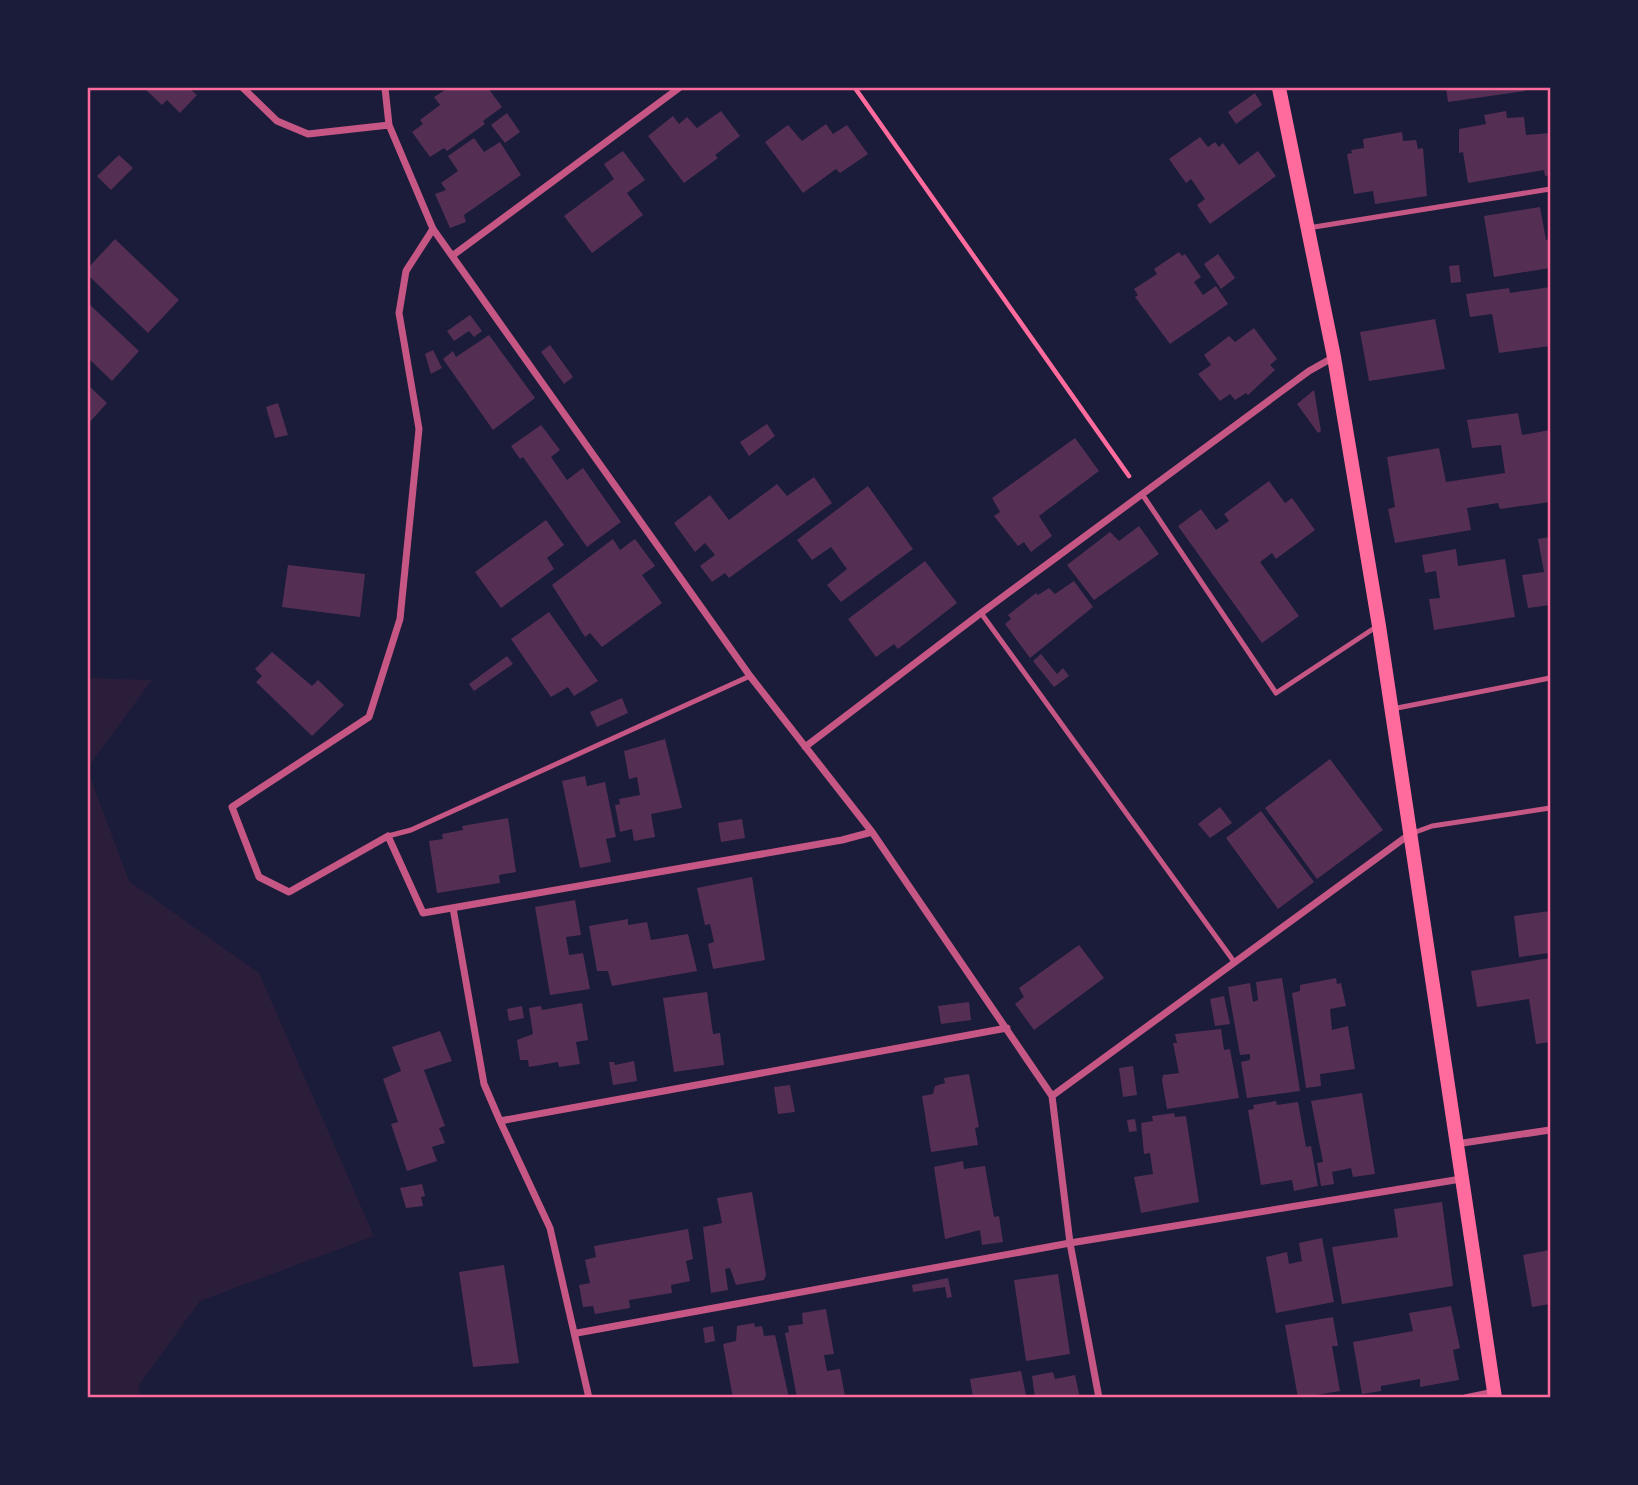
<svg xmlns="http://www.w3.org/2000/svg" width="1638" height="1485" font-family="'Sofia Sans Condensed',sans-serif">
<rect width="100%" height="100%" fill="#1b1b3a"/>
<path fill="#2a1e3b" d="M 88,678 L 152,680 L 88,767 Z
M 88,771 L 129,881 L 259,973 L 374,1236 L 200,1301 L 139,1385 L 140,1397 L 88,1397 Z"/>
<path fill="#542f53" d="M 144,88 L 189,88 L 197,95 L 180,113 L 167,100 L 162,105 Z
M 448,88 L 488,88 L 502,107 L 483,121 L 485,124 L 447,151 L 444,148 L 430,157 L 412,132 L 423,124 L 420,120 L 440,105 L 434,97 Z
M 1446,88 L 1525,88 L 1525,91 L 1448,102 Z
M 1255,93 L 1262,105 L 1236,124 L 1228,112 Z
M 721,111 L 740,136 L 715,155 L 718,158 L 684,183 L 648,136 L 673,116 L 679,124 L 687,117 L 697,128 Z
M 1506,111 L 1507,118 L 1524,117 L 1526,135 L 1550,133 L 1550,175 L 1545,176 L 1544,170 L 1468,183 L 1463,152 L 1459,153 L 1459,129 L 1486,124 L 1484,115 Z
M 507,113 L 520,132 L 505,143 L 491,125 Z
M 826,124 L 833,134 L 847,125 L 868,154 L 840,173 L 836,169 L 803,193 L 765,142 L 788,125 L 802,141 Z
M 1402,132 L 1403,141 L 1416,140 L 1418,149 L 1423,148 L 1427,196 L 1375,204 L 1373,191 L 1354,194 L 1347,154 L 1352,153 L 1351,150 L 1364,148 L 1363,139 Z
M 1200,137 L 1208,147 L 1215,142 L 1219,147 L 1223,143 L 1239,165 L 1258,151 L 1276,176 L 1210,224 L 1197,205 L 1205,199 L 1191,179 L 1186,183 L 1169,159 Z
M 474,138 L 484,152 L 500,142 L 521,175 L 464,215 L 466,222 L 450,228 L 435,194 L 446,190 L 441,183 L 458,171 L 448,156 Z
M 623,151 L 645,180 L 627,193 L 643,215 L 592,253 L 564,216 L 614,179 L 604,164 Z
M 119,155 L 133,168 L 111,190 L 97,176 Z
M 1540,207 L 1546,240 L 1550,239 L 1550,268 L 1494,277 L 1484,216 Z
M 115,239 L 179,300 L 148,333 L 88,275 L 88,268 Z
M 1179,252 L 1182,256 L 1185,254 L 1201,277 L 1194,282 L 1203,295 L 1216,286 L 1228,304 L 1170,344 L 1135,297 L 1138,295 L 1134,289 L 1157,274 L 1154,269 Z
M 1218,254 L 1235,278 L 1221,289 L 1204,264 Z
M 1459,265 L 1461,282 L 1451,283 L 1449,266 Z
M 1550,287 L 1550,346 L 1499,353 L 1492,314 L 1470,317 L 1466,294 L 1509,288 L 1510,293 Z
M 88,303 L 139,351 L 112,381 L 88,358 Z
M 470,315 L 482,331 L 474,337 L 469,331 L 454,341 L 447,331 Z
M 1435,319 L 1445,369 L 1369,381 L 1360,332 Z
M 1254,328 L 1277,359 L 1270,365 L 1275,370 L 1248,395 L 1246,393 L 1235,400 L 1230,394 L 1220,401 L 1198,374 L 1211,365 L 1204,355 L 1229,336 L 1235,342 Z
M 489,335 L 535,398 L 493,430 L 443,359 L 453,351 L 456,357 Z
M 550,345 L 573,377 L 564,384 L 541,352 Z
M 433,350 L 442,368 L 431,374 L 425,354 Z
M 88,385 L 107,403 L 88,424 Z
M 1314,390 L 1321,431 L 1318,433 L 1297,404 Z
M 278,403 L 288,435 L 275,438 L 266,407 Z
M 1518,413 L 1522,435 L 1550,430 L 1550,502 L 1500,509 L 1498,503 L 1467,508 L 1471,530 L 1395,543 L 1388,509 L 1395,507 L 1387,457 L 1439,448 L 1446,482 L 1505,473 L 1501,445 L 1472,448 L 1467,420 Z
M 767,424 L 775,436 L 749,456 L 740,442 Z
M 541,425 L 560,450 L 551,457 L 567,480 L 583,468 L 621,522 L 587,547 L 523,457 L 520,459 L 511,446 Z
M 1075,438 L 1099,471 L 1039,516 L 1052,536 L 1031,552 L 1024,542 L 1018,546 L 994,516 L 1000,512 L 992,498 Z
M 814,477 L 832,503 L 729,578 L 725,573 L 712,582 L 700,566 L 715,555 L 705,543 L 695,552 L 674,523 L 710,495 L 729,520 L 777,484 L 787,496 Z
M 1269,481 L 1285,503 L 1292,498 L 1315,530 L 1276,559 L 1272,553 L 1260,562 L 1299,616 L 1262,643 L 1178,526 L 1201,509 L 1216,530 L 1229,521 L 1224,514 Z
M 868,486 L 913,549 L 841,602 L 827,585 L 847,569 L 831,547 L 812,560 L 797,540 Z
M 546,520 L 564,545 L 547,558 L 554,569 L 501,608 L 475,572 Z
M 1139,526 L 1159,554 L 1094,600 L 1067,565 L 1110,532 L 1119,541 Z
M 1550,537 L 1550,605 L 1528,608 L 1522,575 L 1544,572 L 1538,539 Z
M 613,539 L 620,550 L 635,539 L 655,566 L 642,575 L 662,603 L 602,647 L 590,633 L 585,637 L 552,585 Z
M 1456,549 L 1458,566 L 1505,559 L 1515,617 L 1434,630 L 1429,599 L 1440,598 L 1436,571 L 1425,573 L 1422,555 Z
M 925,561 L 957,603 L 898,649 L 894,644 L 876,657 L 848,619 Z
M 288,565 L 365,574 L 360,617 L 282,607 Z
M 1074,581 L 1093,607 L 1030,658 L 1005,624 L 1011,619 L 1008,615 L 1036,593 L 1038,595 L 1049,588 L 1055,594 Z
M 549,612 L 598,681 L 574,696 L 568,687 L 551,697 L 511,639 Z
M 272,652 L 312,686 L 318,680 L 344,705 L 312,736 L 256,682 L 262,676 L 255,669 Z
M 1041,654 L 1057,674 L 1063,668 L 1069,676 L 1054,687 L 1033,661 Z
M 507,656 L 513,664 L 474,691 L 469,684 Z
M 622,698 L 628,713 L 597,727 L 590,712 Z
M 665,739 L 682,808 L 651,814 L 655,837 L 634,841 L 632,829 L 620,832 L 615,805 L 620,804 L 619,799 L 640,795 L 637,777 L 629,779 L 624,751 Z
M 1330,759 L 1383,830 L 1317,879 L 1265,808 Z
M 585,776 L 587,786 L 605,782 L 616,837 L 606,839 L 611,862 L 580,868 L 562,781 Z
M 1220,807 L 1232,823 L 1210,838 L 1198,824 Z
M 1261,811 L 1314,882 L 1278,909 L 1226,838 Z
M 508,818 L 516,872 L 499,875 L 500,883 L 437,893 L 429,841 L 443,839 L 442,834 L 463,830 L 462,826 Z
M 742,819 L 745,838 L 721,842 L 718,823 Z
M 752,877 L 765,960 L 713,969 L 708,944 L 714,942 L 710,924 L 705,925 L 697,888 Z
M 575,900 L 581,935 L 566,937 L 569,955 L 583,953 L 590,989 L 550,995 L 535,907 Z
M 1550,911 L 1550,953 L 1519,957 L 1514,916 Z
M 628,919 L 628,925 L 647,922 L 651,940 L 688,934 L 697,971 L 612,986 L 608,971 L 597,971 L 589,926 Z
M 1079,945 L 1104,978 L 1034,1030 L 1015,1004 L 1024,997 L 1019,988 Z
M 1550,958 L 1550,1042 L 1536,1044 L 1529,999 L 1477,1007 L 1471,971 Z
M 1282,978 L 1300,1091 L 1247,1098 L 1241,1062 L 1250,1060 L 1250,1054 L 1240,1055 L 1228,987 L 1250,983 L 1253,1002 L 1258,1000 L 1256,982 Z
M 1336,978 L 1337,984 L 1341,983 L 1346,1006 L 1330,1009 L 1332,1030 L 1348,1026 L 1355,1069 L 1320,1074 L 1321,1086 L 1306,1088 L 1292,993 L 1300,991 L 1300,985 Z
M 707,992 L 713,1034 L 720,1033 L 724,1065 L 674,1072 L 663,998 Z
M 1224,996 L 1230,1024 L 1215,1026 L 1210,999 Z
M 969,1002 L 971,1020 L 941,1024 L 938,1006 Z
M 582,1003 L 588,1040 L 576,1042 L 580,1064 L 559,1067 L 558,1062 L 529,1067 L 528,1060 L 520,1060 L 517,1040 L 533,1034 L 529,1008 L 541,1006 L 542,1010 Z
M 522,1006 L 524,1018 L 509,1021 L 507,1009 Z
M 1221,1029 L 1224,1050 L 1230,1049 L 1239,1098 L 1167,1109 L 1162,1080 L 1163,1075 L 1179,1073 L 1173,1043 L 1177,1043 L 1175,1034 Z
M 440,1031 L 452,1061 L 424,1070 L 445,1126 L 439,1128 L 445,1143 L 432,1147 L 437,1161 L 407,1171 L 391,1124 L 398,1122 L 383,1079 L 401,1071 L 392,1047 Z
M 634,1061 L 637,1081 L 613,1085 L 609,1062 L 614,1062 L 615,1065 Z
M 1133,1066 L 1137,1095 L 1123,1097 L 1119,1068 Z
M 969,1074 L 979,1127 L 975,1128 L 978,1145 L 931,1152 L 922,1096 L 933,1094 L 935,1086 L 945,1083 L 944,1078 Z
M 790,1085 L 795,1112 L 778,1114 L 774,1087 Z
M 1362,1093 L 1375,1174 L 1353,1177 L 1351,1168 L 1332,1172 L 1334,1184 L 1321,1186 L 1317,1163 L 1323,1162 L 1311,1101 Z
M 1276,1101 L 1277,1105 L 1298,1102 L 1306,1147 L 1311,1146 L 1318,1186 L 1294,1191 L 1292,1180 L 1261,1185 L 1248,1110 L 1254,1109 L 1253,1105 Z
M 1174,1113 L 1175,1117 L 1186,1116 L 1199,1202 L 1141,1213 L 1134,1177 L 1153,1174 L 1150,1153 L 1144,1154 L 1141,1123 L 1153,1121 L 1152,1116 Z
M 1135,1119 L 1137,1131 L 1129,1132 L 1127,1120 Z
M 963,1161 L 964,1169 L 985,1166 L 994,1217 L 999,1216 L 1003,1242 L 982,1245 L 980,1230 L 945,1239 L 934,1167 Z
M 422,1184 L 425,1196 L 421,1197 L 423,1206 L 406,1208 L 400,1188 Z
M 752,1192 L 766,1275 L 764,1280 L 736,1285 L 730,1268 L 725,1269 L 728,1290 L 711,1293 L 703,1227 L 722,1223 L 717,1198 Z
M 1442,1202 L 1453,1286 L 1342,1304 L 1332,1247 L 1398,1237 L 1394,1209 Z
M 688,1229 L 693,1259 L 686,1261 L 690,1281 L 671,1285 L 672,1293 L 629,1300 L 630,1308 L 595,1314 L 593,1306 L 583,1307 L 579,1285 L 590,1283 L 585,1260 L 596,1257 L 594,1246 Z
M 1322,1238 L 1334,1302 L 1276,1313 L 1266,1257 L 1287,1252 L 1289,1264 L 1302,1261 L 1299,1243 Z
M 1550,1250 L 1550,1304 L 1532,1307 L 1523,1255 Z
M 504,1265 L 519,1363 L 473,1367 L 459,1272 Z
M 1058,1274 L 1070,1354 L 1026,1361 L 1014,1280 Z
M 948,1278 L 952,1297 L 947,1298 L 945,1287 L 913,1292 L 912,1285 Z
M 1451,1306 L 1460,1348 L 1453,1350 L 1459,1380 L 1420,1387 L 1420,1379 L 1381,1386 L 1381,1391 L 1362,1394 L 1353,1342 L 1413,1331 L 1409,1313 Z
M 826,1309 L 834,1354 L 824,1355 L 827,1371 L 840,1369 L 845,1396 L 797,1398 L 785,1333 L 789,1332 L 788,1326 L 803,1324 L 802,1313 Z
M 1333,1317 L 1338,1346 L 1332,1346 L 1340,1391 L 1298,1398 L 1285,1325 Z
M 754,1323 L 755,1327 L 762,1326 L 764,1336 L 775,1335 L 789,1398 L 733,1398 L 723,1344 L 736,1341 L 737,1326 Z
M 713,1326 L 715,1341 L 705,1343 L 703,1328 Z
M 1021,1371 L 1026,1395 L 1021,1398 L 973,1398 L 970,1379 Z
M 1053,1372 L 1055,1379 L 1075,1375 L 1080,1398 L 1035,1398 L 1032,1376 Z"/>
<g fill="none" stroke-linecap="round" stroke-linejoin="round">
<path stroke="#ff6b9d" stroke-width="4.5" d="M 855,88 L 1129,476"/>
<path stroke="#c65784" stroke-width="5" d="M 1308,228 L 1550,189
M 1142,494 L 1276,693 L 1376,627
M 981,613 L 1235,963
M 1392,709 L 1550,678
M 1413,833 L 1432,826 L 1550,808
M 388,836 L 411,830 L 750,676"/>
<path stroke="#c65784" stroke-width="7" d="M 243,88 L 277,121 L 308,134 L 389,125
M 385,88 L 389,125 L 433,229 L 750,676 L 872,832 L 1052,1096 L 1070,1243 L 1099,1398
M 433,229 L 406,271 L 399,313 L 419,429 L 400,619 L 369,717 L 232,807 L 259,877 L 289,892 L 388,836 L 423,913 L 842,840 L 872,832
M 452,256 L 679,88
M 805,747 L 981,613 L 1309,371 L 1334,357
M 453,908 L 484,1084 L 500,1121
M 1052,1096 L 1410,834
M 1456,1144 L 1550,1130
M 577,1333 L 1070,1243 L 1461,1179
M 589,1398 L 550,1228 L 500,1121 L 1007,1028
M 1465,1398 L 1494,1392"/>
<path stroke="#ff6b9d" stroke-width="14" d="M 1279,88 L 1334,357 L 1379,626 L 1495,1398"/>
</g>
<rect width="1638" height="1485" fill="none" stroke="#1b1b3a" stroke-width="178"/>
<rect x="89" y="89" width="1460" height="1307" fill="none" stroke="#ff6b9d" stroke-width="2.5"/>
</svg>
